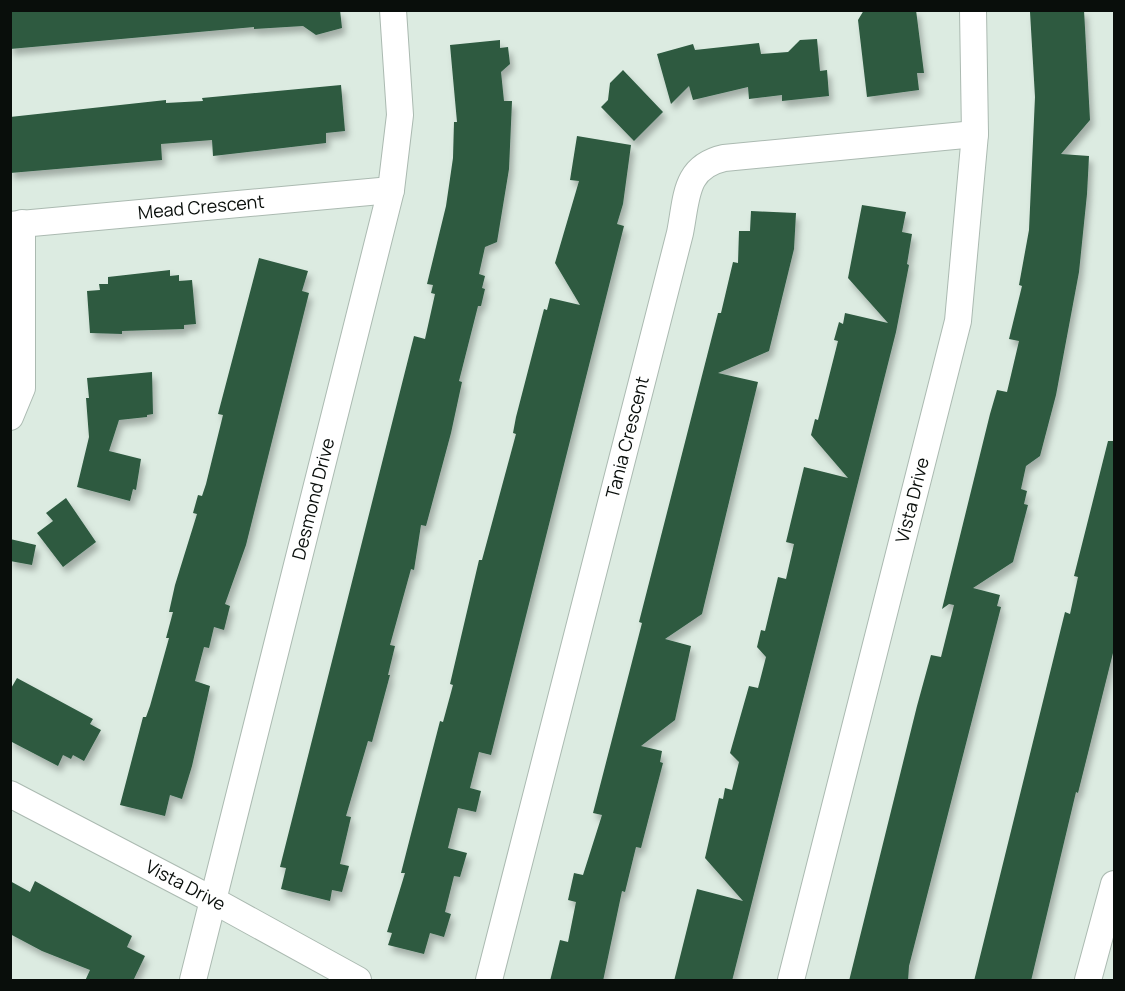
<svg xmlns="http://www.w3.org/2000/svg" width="1125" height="991" font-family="Manrope,sans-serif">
<defs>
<filter id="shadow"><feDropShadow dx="3.5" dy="6" stdDeviation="3" flood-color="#0004"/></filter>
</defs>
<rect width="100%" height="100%" fill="#dcebe1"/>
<path fill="#2d5a40" filter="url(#shadow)" d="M 10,10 L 340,10 L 342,28 L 316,35 L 303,26 L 254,29 L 254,27 L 10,49 Z
M 864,10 L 916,10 L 924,73 L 917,73 L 919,90 L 867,97 L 858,20 Z
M 1084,10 L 1090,120 L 1061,154 L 1089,156 L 1087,194 L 1079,272 L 1056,395 L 1040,456 L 1026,466 L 1021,489 L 1027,491 L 1024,504 L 1028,505 L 1013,562 L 973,588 L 1000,595 L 997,606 L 1001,607 L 909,966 L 908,981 L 849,981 L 917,706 L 931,655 L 941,657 L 954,605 L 949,604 L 942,609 L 990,414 L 997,390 L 1007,392 L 1019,341 L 1009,339 L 1022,286 L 1019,285 L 1029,230 L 1035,97 L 1030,12 Z
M 817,39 L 820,71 L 827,70 L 829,96 L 782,101 L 782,95 L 749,99 L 748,87 L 693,100 L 689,86 L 671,104 L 657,54 L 693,44 L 695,50 L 759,43 L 761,54 L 788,52 L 800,40 Z
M 500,40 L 500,48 L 508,47 L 510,64 L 501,72 L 504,101 L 512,101 L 509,169 L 497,242 L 485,247 L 479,274 L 485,276 L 482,288 L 485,289 L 481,306 L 478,306 L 459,381 L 462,382 L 451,433 L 426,526 L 421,525 L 414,570 L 411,569 L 390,645 L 395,646 L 388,675 L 390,675 L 372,742 L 368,741 L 346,816 L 351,817 L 340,864 L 349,866 L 342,892 L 332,890 L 330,901 L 281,889 L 286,868 L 280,867 L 414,336 L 425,339 L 435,294 L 431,293 L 433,285 L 427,284 L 446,206 L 453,158 L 454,122 L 457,122 L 450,45 Z
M 623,70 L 663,112 L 634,141 L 601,107 L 608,100 L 610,83 Z
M 341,85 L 345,131 L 326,133 L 326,143 L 213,156 L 212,140 L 161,144 L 162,160 L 10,173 L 10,117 L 166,100 L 166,103 L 203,101 L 202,98 Z
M 577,136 L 631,145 L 623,204 L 617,224 L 624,226 L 491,755 L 479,752 L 470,788 L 481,791 L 476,812 L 458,808 L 448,848 L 467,853 L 460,877 L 454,876 L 445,912 L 451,914 L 444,937 L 430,933 L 424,954 L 388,945 L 392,933 L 387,932 L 405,873 L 401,873 L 440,721 L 443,722 L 453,685 L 450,684 L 479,560 L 482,560 L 516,434 L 513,433 L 516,417 L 544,309 L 547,310 L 550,298 L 580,305 L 555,263 L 579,181 L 570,180 Z
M 862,205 L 906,212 L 902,232 L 912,234 L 907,264 L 909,265 L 896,332 L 732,981 L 674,981 L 697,889 L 743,901 L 705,858 L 719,798 L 723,799 L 725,788 L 732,790 L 739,762 L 730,753 L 749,686 L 758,688 L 766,657 L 757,647 L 761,630 L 765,631 L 778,577 L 786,579 L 794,544 L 786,542 L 804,467 L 848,478 L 811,435 L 815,419 L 818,420 L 838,341 L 834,340 L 839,322 L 843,324 L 845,313 L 888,323 L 848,278 Z
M 751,211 L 796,213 L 794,249 L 769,351 L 718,373 L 758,382 L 702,614 L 665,639 L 691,646 L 675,720 L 641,746 L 662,751 L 660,762 L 663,763 L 641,848 L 636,847 L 625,892 L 622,891 L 603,981 L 550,981 L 560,940 L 568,942 L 576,902 L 568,900 L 574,873 L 583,875 L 602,815 L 593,813 L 642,623 L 639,622 L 718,313 L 721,313 L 733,262 L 738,263 L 739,231 L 750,231 Z
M 259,258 L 308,271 L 302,291 L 309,293 L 246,545 L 225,604 L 230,606 L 224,630 L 214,627 L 209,648 L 204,647 L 195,681 L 210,686 L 192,766 L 182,799 L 170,795 L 165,816 L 120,805 L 143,717 L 146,717 L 150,706 L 169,638 L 166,638 L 173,612 L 169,612 L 175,585 L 197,514 L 193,513 L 198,495 L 202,496 L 206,484 L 223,415 L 218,414 Z
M 170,270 L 170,276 L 179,275 L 179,281 L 192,280 L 196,324 L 184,325 L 184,329 L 122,331 L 122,334 L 90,333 L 87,291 L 100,290 L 99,284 L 108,284 L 108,277 Z
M 152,372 L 153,414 L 147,415 L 147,417 L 119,420 L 109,451 L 141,459 L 136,490 L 133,489 L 130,501 L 77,487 L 89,437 L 86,398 L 89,398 L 87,378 Z
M 1108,441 L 1114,441 L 1114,649 L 1078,793 L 1076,792 L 1031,981 L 974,981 L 1065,612 L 1070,614 L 1078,577 L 1074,576 Z
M 66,498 L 96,542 L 63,567 L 37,533 L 53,521 L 46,513 Z
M 10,539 L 36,545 L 32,565 L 10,561 Z
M 17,678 L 93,719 L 90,724 L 101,730 L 84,761 L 73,755 L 71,759 L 63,755 L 58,766 L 10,741 L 10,690 Z
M 10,881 L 30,892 L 35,881 L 132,936 L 127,947 L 145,956 L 133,981 L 85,981 L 90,970 L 42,951 L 10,934 Z"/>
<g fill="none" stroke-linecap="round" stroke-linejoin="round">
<defs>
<g id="street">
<path id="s1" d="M 10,225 L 391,190"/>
<path d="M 10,417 L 22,388 L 22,223"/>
<path id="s2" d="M 10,794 L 211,899 L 358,980"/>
<path id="s3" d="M 193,980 L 391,190 L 400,115 L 393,10"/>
<path id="s4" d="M 489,980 L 680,233 C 687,198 684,167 724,158 L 975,134"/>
<path id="s5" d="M 791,980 L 958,321 L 975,134 L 973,10"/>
<path d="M 1088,980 L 1114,884"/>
</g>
</defs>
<use href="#street" stroke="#abbab1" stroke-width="28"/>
<use href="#street" stroke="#fff" stroke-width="26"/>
</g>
<g text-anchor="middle" stroke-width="6" stroke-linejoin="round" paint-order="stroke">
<g font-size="18" fill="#090e0b" stroke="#dcebe1">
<text dy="6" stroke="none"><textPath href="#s1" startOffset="192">Mead Crescent</textPath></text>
<text dy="6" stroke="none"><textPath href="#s4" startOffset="560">Tania Crescent</textPath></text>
<text dy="6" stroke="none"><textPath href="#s3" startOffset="496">Desmond Drive</textPath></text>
<text dy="6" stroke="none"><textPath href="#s5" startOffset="495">Vista Drive</textPath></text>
<text dy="6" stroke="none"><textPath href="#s2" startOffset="198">Vista Drive</textPath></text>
</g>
</g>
<rect width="1125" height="991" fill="none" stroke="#090e0b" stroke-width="24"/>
</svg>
